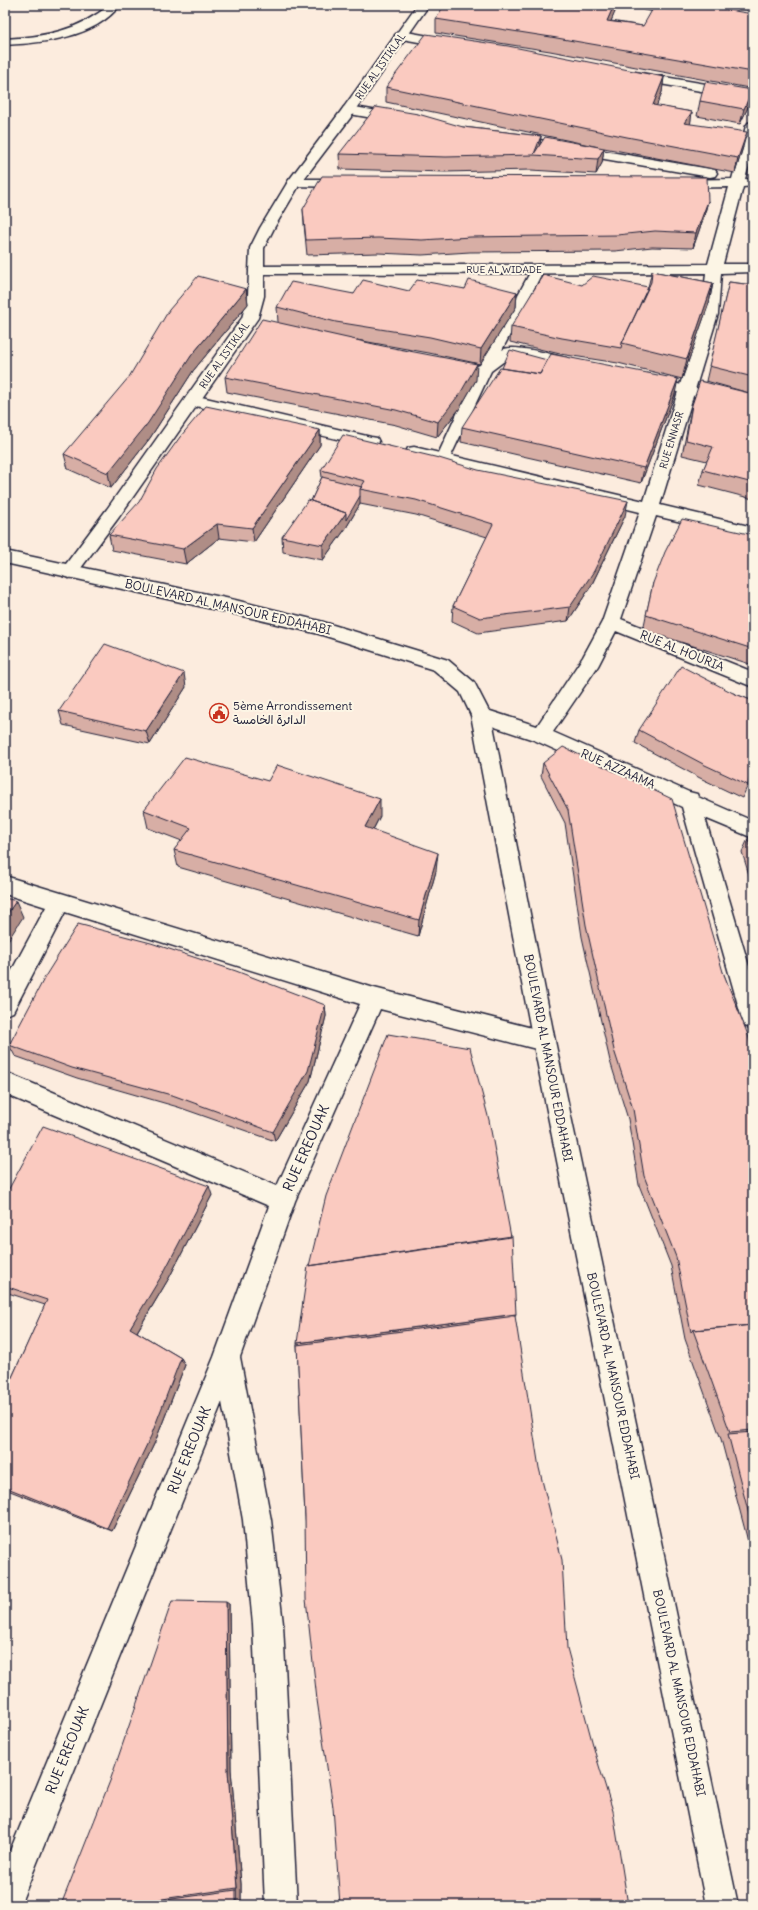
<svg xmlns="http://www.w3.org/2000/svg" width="758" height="1910" font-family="Delius,'Playpen Sans Arabic',sans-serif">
<rect width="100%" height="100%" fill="#fcecde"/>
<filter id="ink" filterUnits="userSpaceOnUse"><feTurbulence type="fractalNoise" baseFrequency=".025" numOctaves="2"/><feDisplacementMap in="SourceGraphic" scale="8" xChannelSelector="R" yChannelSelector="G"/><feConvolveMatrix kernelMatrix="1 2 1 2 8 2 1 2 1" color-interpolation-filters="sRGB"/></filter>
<g filter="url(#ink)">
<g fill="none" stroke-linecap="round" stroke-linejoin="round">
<defs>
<path id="service" d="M 109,5 L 120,5 C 95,38 43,43 5,45 L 5,39 C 43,37 79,31 109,5 Z
M 538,265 L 542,266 L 544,269 L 502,350 C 514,343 562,357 577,361 L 579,364 L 577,367 L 572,368 L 511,356 L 491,371 L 448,462 L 443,464 L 438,462 L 436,459 L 475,375 L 446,371 L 444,368 L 446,365 C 457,362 469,370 480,365 L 532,269 L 534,266 Z
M 651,378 L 753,401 L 753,409 L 646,385 L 644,382 L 646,379 Z"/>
<path id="minor" d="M 638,5 L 667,5 L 687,8 L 689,11 L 683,15 L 644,9 Z
M 401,31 L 451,40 L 457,44 L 451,48 L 397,38 L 395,35 Z
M 635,72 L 753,92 L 753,100 L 631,79 L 629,76 L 631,73 Z
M 349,106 L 401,115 L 406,116 L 408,119 L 406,122 L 401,123 L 344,113 L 342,110 L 344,107 Z
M 753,122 L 753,151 L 745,179 L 753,180 L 753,186 L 743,187 L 723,264 L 753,264 L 753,272 L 721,273 L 718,314 L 660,505 L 753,527 L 753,539 L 656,516 L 621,619 L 753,672 L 753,687 L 616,631 L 598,666 L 553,732 L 689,792 L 697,794 L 698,797 L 753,821 L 753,838 L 705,818 L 753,980 L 753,1029 L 745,1026 L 742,1019 L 682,807 L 534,740 L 474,720 L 471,715 L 474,710 L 481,708 L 537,726 L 583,657 L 602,622 L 640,512 L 414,457 L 408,456 L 406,452 L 408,448 L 414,447 L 644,501 L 702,314 L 706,273 L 256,274 L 251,273 L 249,270 L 251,267 L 256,266 L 708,264 L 729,187 L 678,188 L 673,187 L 671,184 L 673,181 L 678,180 L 732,179 L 746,126 L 748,123 Z
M 510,135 L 710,169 L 715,170 L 717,173 L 715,176 L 710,177 L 505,142 L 503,139 L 505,136 Z
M 294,179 L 348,179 L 353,180 L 355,183 L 353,186 L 348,187 L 289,186 L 287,183 L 289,180 Z
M 193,395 L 371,437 L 377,438 L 379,442 L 377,446 L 371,447 L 187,404 L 185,400 L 187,396 Z
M 5,876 L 374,988 L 544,1031 L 552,1034 L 555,1041 L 552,1048 L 544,1051 L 380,1009 L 295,1201 L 240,1357 L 271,1520 L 283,1624 L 297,1905 L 265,1905 L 253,1624 L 243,1520 L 222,1402 L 20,1905 L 5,1905 L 5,1863 L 214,1357 L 269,1206 L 5,1094 L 5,1072 L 277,1186 L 360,1004 L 65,912 L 13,1012 L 5,1015 L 5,983 L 46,907 L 5,894 Z"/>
<path id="tertiary" d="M 417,5 L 429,5 L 354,113 L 300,184 L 274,228 L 264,248 L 264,296 L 258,318 L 119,517 L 75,576 L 69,578 L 63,576 L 60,572 L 63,568 L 107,509 L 242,318 L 248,296 L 250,248 L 260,228 L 289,180 L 344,107 Z"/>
<path id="secondary" d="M 5,551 L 235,600 L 320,621 L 448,660 L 474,682 L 491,715 L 555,1041 L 738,1905 L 706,1905 L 533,1041 L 471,715 L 460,692 L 434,670 L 319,634 L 235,614 L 5,563 Z"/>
</defs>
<use href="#service" stroke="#22223b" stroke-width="3"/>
<use href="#minor" stroke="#22223b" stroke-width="3"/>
<use href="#tertiary" stroke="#22223b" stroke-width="3"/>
<use href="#secondary" stroke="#22223b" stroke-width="3"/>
<use href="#service" fill="#fcf5e5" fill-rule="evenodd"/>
<use href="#minor" fill="#fcf5e5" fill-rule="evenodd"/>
<use href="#tertiary" fill="#fcf5e5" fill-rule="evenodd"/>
<use href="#secondary" fill="#fcf5e5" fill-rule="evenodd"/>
</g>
<path fill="#d7aea5" stroke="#22223b" d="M 723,5 L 753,5 L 753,11 Z
M 617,6 L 611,21 L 643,26 L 753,14 L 753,78 L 749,88 L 550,51 L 436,33 L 436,19 Z
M 664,77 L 662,92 L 656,106 L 692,112 L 690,124 L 743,147 L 735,173 L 604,148 L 602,163 L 596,174 L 531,170 L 445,172 L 340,169 L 339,154 L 463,127 L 541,136 L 540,145 L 599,147 L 386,102 L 386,87 Z
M 700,101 L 749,105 L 740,124 L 697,116 Z
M 708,201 L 704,216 L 693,248 L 652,247 L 615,251 L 470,252 L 422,255 L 378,253 L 307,255 L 304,224 L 303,209 Z
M 652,271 L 713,283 L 709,303 L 682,379 L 618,363 L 560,354 L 510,342 L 511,327 L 582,285 L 648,287 Z
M 729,282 L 753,285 L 753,394 L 706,381 Z
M 246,289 L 248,304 L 193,371 L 150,438 L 111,488 L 68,469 L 64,454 Z
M 465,289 L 517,292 L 516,307 L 480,364 L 429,353 L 357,340 L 476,380 L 460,408 L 437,437 L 396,425 L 227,392 L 225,377 L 278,322 L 277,307 L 354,294 Z
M 675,394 L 641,483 L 461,442 L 462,427 Z
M 753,394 L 753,499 L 699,485 L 703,470 L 707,461 L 682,455 L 692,405 Z
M 320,430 L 320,445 L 254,542 L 219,538 L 186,564 L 112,550 L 109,535 Z
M 321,470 L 625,516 L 591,586 L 568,621 L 478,633 L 452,621 L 453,606 L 487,537 L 416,515 L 360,504 L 346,528 L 323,560 L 283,552 L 282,537 L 311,501 L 322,477 Z
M 753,535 L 753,665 L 643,630 L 653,583 Z
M 186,687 L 150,744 L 63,725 L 59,711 Z
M 733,693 L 753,701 L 753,766 L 752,766 L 748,785 L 742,798 L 700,778 L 635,743 L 639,730 Z
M 543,763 L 723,972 L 753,1052 L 753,1565 L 750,1549 L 721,1439 L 685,1339 L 671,1266 L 639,1185 L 628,1119 L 610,1061 L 582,937 L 565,823 L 541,776 Z
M 144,810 L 380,816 L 373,830 L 436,871 L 418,936 L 178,867 L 174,850 L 182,841 L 148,828 Z
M 753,836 L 753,888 L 742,852 L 748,839 Z
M 325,1005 L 326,1016 L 310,1081 L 275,1141 L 178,1107 L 77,1078 L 15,1056 L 9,1045 Z
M 212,1195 L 169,1278 L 137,1332 L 181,1358 L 185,1365 L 155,1442 L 112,1531 L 5,1489 L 5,1383 L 9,1384 L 45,1305 L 5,1292 L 5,1196 Z
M 516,1314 L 515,1316 L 333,1807 L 305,1516 L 297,1343 Z
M 229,1604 L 231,1770 L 241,1884 L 241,1905 L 61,1905 Z"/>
<path fill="#af8d86" stroke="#22223b" d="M 614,5 L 618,5 L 605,35 L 607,21 Z
M 753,72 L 753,78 L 749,88 Z
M 664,77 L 662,92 L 651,120 L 653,105 Z
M 752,90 L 749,105 L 740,124 L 744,109 Z
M 692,112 L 690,127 L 684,123 Z
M 747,132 L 743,147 L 735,173 L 738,158 Z
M 541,136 L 539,151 L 533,155 Z
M 604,148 L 602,163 L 596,174 L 598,159 Z
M 708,201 L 704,216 L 693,248 L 696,233 Z
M 713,283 L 709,303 L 682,379 L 687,359 Z
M 246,289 L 248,304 L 193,371 L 150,438 L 111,488 L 108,473 L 191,356 Z
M 517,292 L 516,307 L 480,364 L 481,349 Z
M 477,364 L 476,380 L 460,408 L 437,437 L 438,422 Z
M 678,379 L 675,394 L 641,483 L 644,468 Z
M 320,430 L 320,445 L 254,542 L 252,528 Z
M 360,496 L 360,504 L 346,528 L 323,560 L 323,545 L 346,513 Z
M 628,501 L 625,516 L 591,586 L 568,621 L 570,607 Z
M 217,524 L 219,538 L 186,564 L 183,549 Z
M 184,673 L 186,687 L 150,744 L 146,731 Z
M 380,799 L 380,816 L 365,845 L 365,827 Z
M 438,853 L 436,871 L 418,936 L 419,920 Z
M 16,901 L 23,917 L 5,945 L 5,917 Z
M 325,1005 L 326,1016 L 310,1081 L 275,1141 L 273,1132 Z
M 209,1186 L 212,1195 L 169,1278 L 135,1335 L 130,1328 Z
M 181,1358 L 185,1365 L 155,1442 L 112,1531 L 107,1528 Z
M 226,1602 L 229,1604 L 231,1770 L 241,1884 L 241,1905 L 236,1905 L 236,1890 L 237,1888 L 228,1771 Z"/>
<path fill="#facac0" stroke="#22223b" d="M 444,5 L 614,5 L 607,21 L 643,26 L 655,5 L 699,5 L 753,14 L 753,72 L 551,37 L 436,19 Z
M 426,34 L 508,46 L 664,77 L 653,105 L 692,112 L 684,123 L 747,132 L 738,158 L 627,137 L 386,87 Z
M 705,82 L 752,90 L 744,109 L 700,101 Z
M 376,107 L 418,114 L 463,127 L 541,136 L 534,154 L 545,137 L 604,148 L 598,159 L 533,155 L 446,157 L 339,154 Z
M 322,176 L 707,177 L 708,201 L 696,233 L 655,231 L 617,235 L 471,237 L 422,240 L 378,238 L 306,240 L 303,209 Z
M 652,271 L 713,283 L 687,359 L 622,343 L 651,282 Z
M 543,275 L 582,285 L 593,276 L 648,287 L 622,343 L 621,348 L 562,338 L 511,327 Z
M 198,276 L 246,289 L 191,356 L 148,423 L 108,473 L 64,454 L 129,377 L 169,310 Z
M 363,280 L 409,291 L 417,280 L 465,289 L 469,280 L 517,292 L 481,349 L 430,337 L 336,322 L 277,307 L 291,282 L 354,294 Z
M 729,282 L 753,285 L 753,377 L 709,366 Z
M 262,319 L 383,346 L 477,364 L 461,392 L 438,422 L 396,410 L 225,377 Z
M 510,350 L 547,360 L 540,374 L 502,368 Z
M 551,354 L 678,379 L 644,468 L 462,427 L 500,368 L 540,374 Z
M 700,381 L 753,394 L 753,483 L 703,470 L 713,447 L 686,440 L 692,405 Z
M 206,406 L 320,430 L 252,528 L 217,524 L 183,549 L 109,535 L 139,502 L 157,469 L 180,437 Z
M 343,435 L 439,458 L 478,470 L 628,501 L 594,571 L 570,607 L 480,618 L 453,606 L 493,524 L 416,500 L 360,489 L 365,481 L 321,470 Z
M 322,477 L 362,487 L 360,489 L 360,496 L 346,520 L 346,513 L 311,501 Z
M 308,500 L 346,513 L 323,545 L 282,537 Z
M 682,519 L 753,535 L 753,649 L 646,615 L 653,583 L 665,552 Z
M 105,644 L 184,673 L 146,731 L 59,711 Z
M 681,666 L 733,693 L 753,701 L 753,763 L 748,785 L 705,765 L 639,730 Z
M 563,747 L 672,799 L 723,972 L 748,1035 L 753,1052 L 753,1325 L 693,1330 L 691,1332 L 676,1257 L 644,1176 L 633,1109 L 614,1050 L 586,925 L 568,810 L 543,763 Z
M 185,757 L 268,781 L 277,765 L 380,799 L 365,827 L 438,853 L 419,920 L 174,850 L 191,828 L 144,810 Z
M 753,836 L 753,857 L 748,839 Z
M 5,898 L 16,901 L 5,917 Z
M 78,924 L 151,943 L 236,971 L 325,1005 L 308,1071 L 273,1132 L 175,1096 L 72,1068 L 9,1045 L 46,975 Z
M 388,1034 L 470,1048 L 489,1120 L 511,1237 L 309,1266 L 326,1196 Z
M 43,1126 L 209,1186 L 165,1270 L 130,1328 L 181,1358 L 151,1436 L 107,1528 L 5,1487 L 5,1383 L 9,1384 L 47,1300 L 5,1286 L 5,1196 Z
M 512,1236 L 516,1314 L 297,1343 L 308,1266 Z
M 515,1316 L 539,1468 L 562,1560 L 567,1648 L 596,1756 L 613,1811 L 628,1905 L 340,1905 L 333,1807 L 317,1700 L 306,1599 L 305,1516 L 297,1345 Z
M 753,1325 L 753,1430 L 730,1432 L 693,1330 Z
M 753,1432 L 753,1530 L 728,1434 Z
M 172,1601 L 226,1602 L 228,1771 L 237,1888 L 121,1905 L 61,1905 L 110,1781 Z
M 236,1890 L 236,1905 L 130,1905 Z"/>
</g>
<defs>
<symbol id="civic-ring" viewBox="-11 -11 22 22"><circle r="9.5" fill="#fcf5e5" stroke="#c8321e" stroke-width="1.5"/><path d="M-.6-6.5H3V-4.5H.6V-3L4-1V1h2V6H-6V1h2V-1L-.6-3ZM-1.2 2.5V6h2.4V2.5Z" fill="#c8321e"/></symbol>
</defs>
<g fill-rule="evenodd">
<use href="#civic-ring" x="208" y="702" width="22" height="22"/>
</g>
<g text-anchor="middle" stroke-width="4" stroke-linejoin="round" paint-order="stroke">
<g font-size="10" fill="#22223b" stroke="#fcf5e5">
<text transform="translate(380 66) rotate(-55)" y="4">RUE AL ISTIKLAL</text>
<text x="504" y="273">RUE AL WIDADE</text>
<text transform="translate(224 355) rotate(-55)" y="4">RUE AL ISTIKLAL</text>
<text transform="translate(671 440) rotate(-73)" y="4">RUE ENNASR</text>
</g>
<g font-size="12" fill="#22223b" stroke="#fcf5e5">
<text transform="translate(228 607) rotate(13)" y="4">BOULEVARD AL MANSOUR EDDAHABI</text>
<text transform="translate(682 651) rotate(22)" y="4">RUE AL HOURIA</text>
<text transform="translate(618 769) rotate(24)" y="4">RUE AZZAAMA</text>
<text transform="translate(548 1058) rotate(79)" y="4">BOULEVARD AL MANSOUR EDDAHABI</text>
<text transform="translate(613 1376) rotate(78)" y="4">BOULEVARD AL MANSOUR EDDAHABI</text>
<text transform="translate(679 1693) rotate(78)" y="4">BOULEVARD AL MANSOUR EDDAHABI</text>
</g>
<g font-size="12" fill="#22223b" stroke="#fcf5e5" text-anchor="start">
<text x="233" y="710">5ème Arrondissement<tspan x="233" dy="14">الدائرة الخامسة</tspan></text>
</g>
<g font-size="14" fill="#22223b" stroke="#fcf5e5">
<text transform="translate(306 1148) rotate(-66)" y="5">RUE EREOUAK</text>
<text transform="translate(189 1450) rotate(-68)" y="5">RUE EREOUAK</text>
<text transform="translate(67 1750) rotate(-68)" y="5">RUE EREOUAK</text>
</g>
</g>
<rect width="758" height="1910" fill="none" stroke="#fcf5e5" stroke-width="20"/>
<rect x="10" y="10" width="738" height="1890" fill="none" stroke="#22223b" stroke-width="1.5" filter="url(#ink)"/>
</svg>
